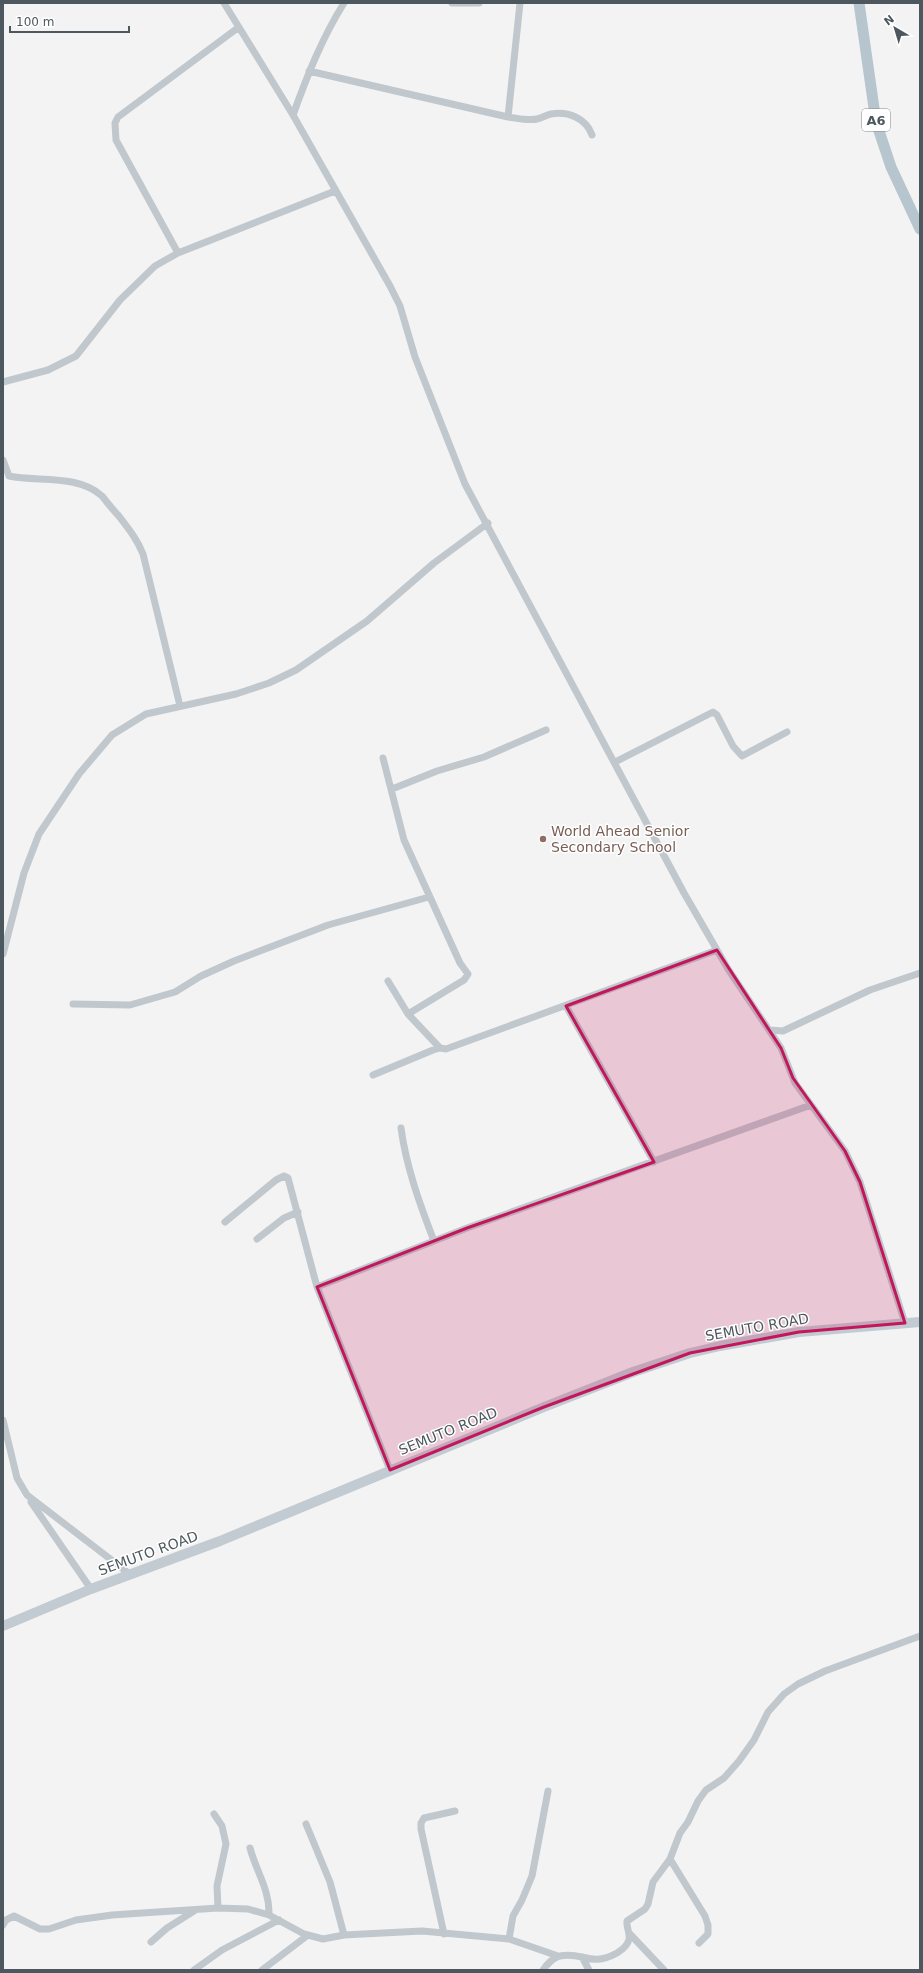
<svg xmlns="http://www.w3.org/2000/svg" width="923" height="1973" font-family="'DejaVu Sans',sans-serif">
<rect width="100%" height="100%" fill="#f4f3f3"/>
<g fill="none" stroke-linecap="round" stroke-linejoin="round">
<path stroke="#c0c8cd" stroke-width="7" d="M 224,3 L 293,115 L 390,286 L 400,306 L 415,357 L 465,484 L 684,893 L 728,969 L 781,1048 L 795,1083 L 845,1151 L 860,1182 L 905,1323
M 452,3 L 479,3
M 309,71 L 508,117 C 517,118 528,121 537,119 C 542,118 546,115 551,114 C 568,111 586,118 592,135
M 293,115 C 307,76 322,38 344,3
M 508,117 L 520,3
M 178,253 L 116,140 L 115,123 L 118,117 L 239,27
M 3,382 L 48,370 L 76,356 L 120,300 L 155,266 L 178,253 L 335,191
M 3,460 L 9,476 C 38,482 78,474 102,496 C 107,502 112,509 118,515 C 128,528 137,539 143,554 L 180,706
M 383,758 L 404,840 L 460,963 L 468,974 L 464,980 L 408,1014
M 615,762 L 713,712 L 717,715 L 733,746 L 742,756 L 787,732
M 392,789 L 437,771 L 484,757 L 546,730
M 3,954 L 24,873 L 39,834 L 79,774 L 112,735 L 146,714 L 236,694 L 269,683 L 296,670 L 367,621 L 434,563 L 488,523
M 388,981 L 408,1014 L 440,1048
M 73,1004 L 130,1005 L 175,992 L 201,976 L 234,961 L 328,925 L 429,897
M 566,1006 L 654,1162
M 770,1030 L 783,1031 L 870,990 L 920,973
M 373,1075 L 433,1050 L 440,1048 L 446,1049 L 717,950
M 401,1128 C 406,1166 420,1205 434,1241
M 225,1222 L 276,1180 L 284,1176 L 288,1178 L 317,1287 L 390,1470
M 257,1239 L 284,1218 L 298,1212
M 317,1287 L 467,1228 L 811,1105
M 3,1420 L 17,1478 L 27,1495 L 131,1575
M 31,1502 L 91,1589
M 214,1814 L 222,1826 L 226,1844 L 217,1886 L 218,1908
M 306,1824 L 330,1882 L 344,1935
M 250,1848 C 256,1871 270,1890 269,1915
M 670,1859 L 705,1916 L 708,1925 L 708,1934 L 699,1943
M 3,1925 L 6,1920 L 14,1916 L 40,1929 L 49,1929 L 76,1920 L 112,1915 L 218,1908 L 248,1909 L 269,1915 L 304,1934 L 323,1939 L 344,1935 L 422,1931 L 509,1939 L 558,1956
M 629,1933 L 664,1970
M 444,1934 L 421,1829 L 421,1823 L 424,1818 L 455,1811
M 509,1939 L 513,1916 L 522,1900 L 532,1876 L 548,1791
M 151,1942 L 167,1928 L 194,1911
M 582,1957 L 589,1970
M 194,1970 L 222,1950 L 279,1920
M 262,1970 L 308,1935
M 543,1970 C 546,1965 554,1957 560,1956 C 583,1951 590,1968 617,1953 C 622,1950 628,1945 629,1939 C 630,1932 626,1927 627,1921 L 645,1909 L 648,1904 L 653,1882 L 670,1859 L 680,1833 L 688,1822 L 698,1801 L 706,1790 L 724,1778 L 739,1761 L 754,1740 L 768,1712 L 784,1694 L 798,1684 L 825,1671 L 920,1636"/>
<path stroke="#c1cbd1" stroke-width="10" d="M 3,1626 L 91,1589 L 220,1541 L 544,1407 L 633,1372 L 690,1353 L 720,1346 L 799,1332 L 920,1322"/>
<path stroke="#b6c5ce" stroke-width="11" d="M 859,3 L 876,122 L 891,167 L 920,229"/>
</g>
<path fill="#c2185b" fill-opacity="0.2" stroke="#c2185b" stroke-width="3" stroke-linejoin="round" d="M 717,950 L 781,1048 L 793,1078 L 845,1151 L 860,1182 L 905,1323 L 799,1332 L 690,1353 L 544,1407 L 390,1470 L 317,1287 L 467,1228 L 654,1162 L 566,1006 Z"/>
<circle fill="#8d6e63" stroke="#fff" stroke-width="1.5" cx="543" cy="839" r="4"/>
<g text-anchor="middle" stroke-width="3" stroke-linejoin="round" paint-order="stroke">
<rect fill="#fff" stroke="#828a8e" stroke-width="1" x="862" y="109" width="28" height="22" rx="3"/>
<g font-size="13" font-weight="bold" fill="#4c585e">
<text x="876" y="125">A6</text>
</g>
<g font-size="14" fill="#785e54" stroke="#fff" text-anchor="start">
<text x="551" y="836">World Ahead Senior<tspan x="551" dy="16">Secondary School</tspan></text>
</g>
<g font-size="14" fill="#4c585e" stroke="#fff">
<text transform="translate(757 1327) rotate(-10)" y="5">SEMUTO ROAD</text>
<text transform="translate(448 1431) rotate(-22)" y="5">SEMUTO ROAD</text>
<text transform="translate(148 1553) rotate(-20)" y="5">SEMUTO ROAD</text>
</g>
</g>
<rect width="923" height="1973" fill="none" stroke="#4c585e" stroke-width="8"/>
<g transform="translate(895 28) rotate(322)" stroke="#ffffff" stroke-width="3" paint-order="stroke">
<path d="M0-3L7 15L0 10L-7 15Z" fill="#4c585e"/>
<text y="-6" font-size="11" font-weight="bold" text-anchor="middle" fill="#4c585e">N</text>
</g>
<path d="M10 26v6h119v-6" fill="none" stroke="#4c585e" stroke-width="2"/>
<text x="16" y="26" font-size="12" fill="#4c585e" stroke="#ffffff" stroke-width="3" paint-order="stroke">100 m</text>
</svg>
